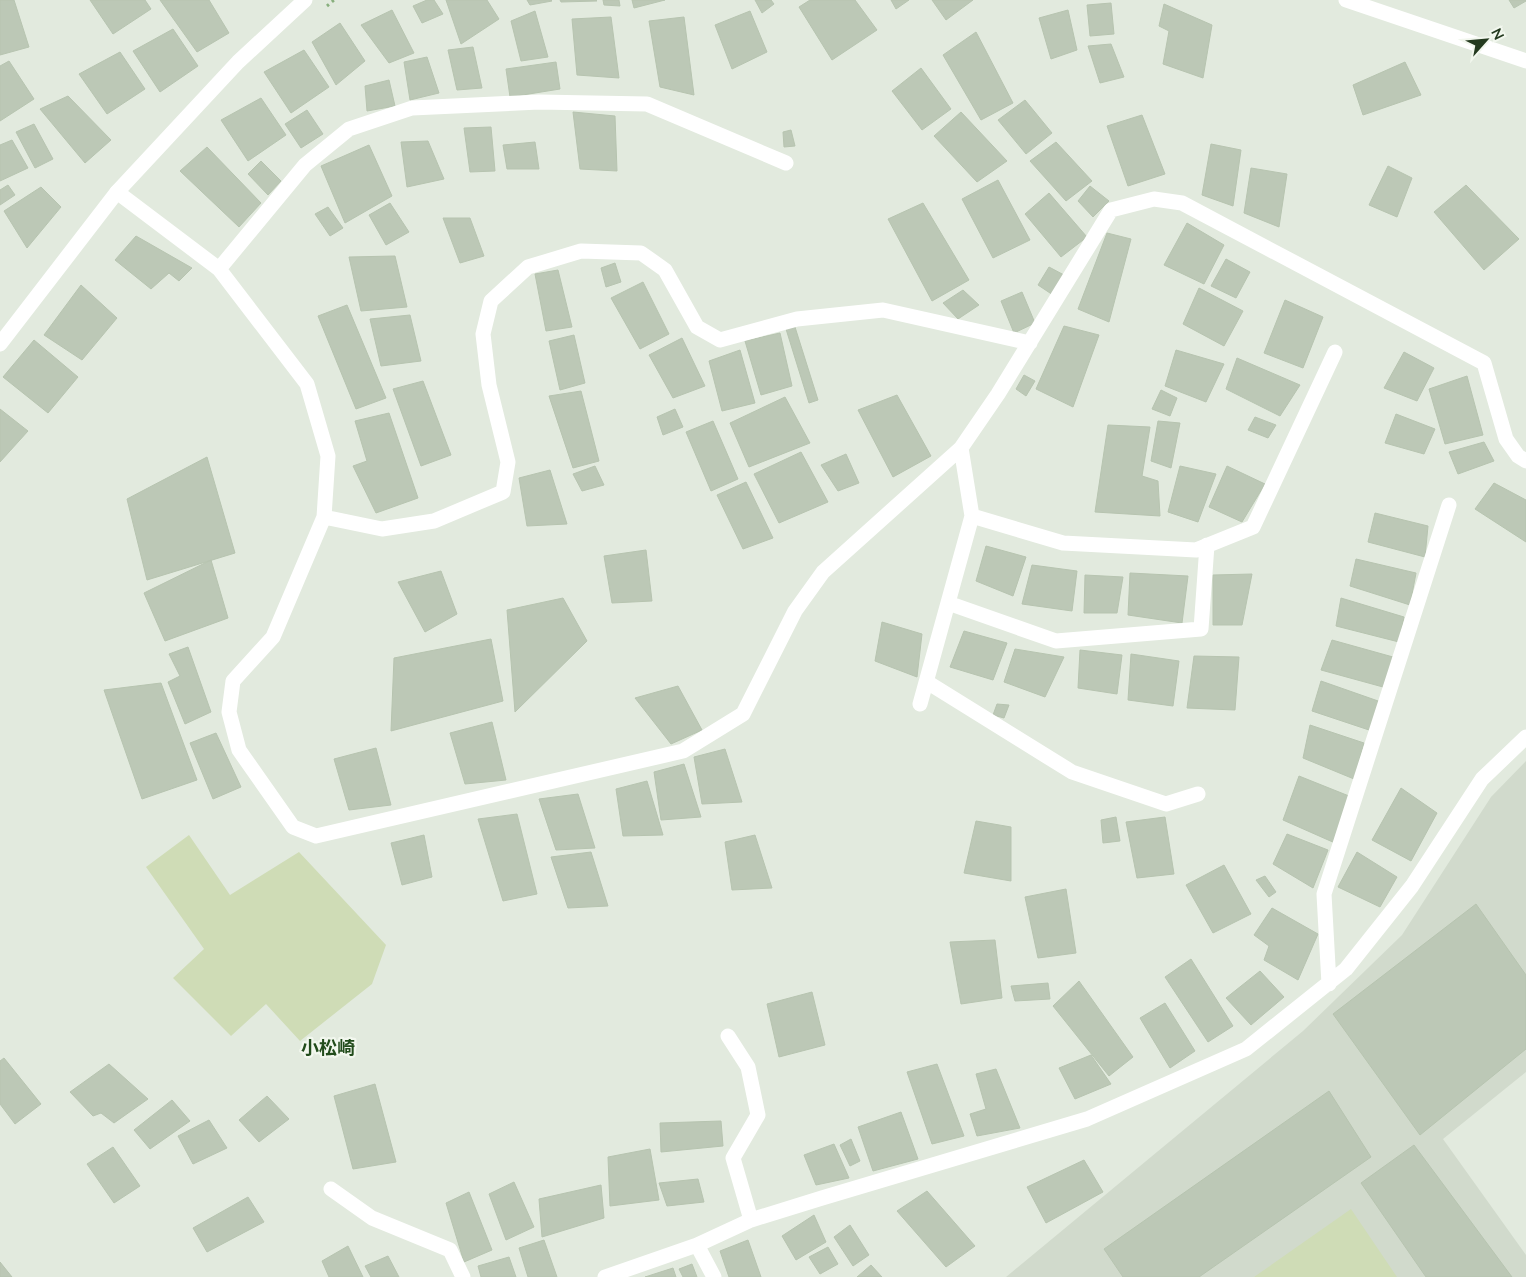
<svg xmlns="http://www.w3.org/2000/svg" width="1526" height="1277" font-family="Lato,'Noto Sans JP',sans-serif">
<rect width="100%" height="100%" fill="#e2eade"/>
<path fill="#d1dacc" d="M 1526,761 L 1526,1072 L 1443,1139 L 1526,1255 L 1526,1277 L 1006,1277 L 1303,1031 L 1402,935 L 1491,797 Z"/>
<path fill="#cfdcb6" d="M 189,835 L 230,895 L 299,852 L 386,945 L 372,984 L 300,1041 L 266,1004 L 231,1036 L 173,978 L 204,949 L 146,867 Z
M 1351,1209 L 1397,1277 L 1254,1277 Z"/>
<path fill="#bcc8b6" stroke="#b7c4b0" d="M 0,0 L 14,0 L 29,47 L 0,55 Z
M 90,0 L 145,0 L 151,9 L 113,34 Z
M 160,0 L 209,0 L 229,33 L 197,52 Z
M 427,0 L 434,0 L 443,14 L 422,23 L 413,6 Z
M 446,0 L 487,0 L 499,19 L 461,44 Z
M 527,0 L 551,0 L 552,1 L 530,5 Z
M 560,0 L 596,0 L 597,1 L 561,2 Z
M 603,0 L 619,0 L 620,6 L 604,5 Z
M 632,0 L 665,0 L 634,8 Z
M 755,0 L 771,0 L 774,4 L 762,13 Z
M 810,0 L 855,0 L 877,30 L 832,60 L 799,7 Z
M 891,0 L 909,0 L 896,9 Z
M 932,0 L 973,0 L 946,20 Z
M 1509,0 L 1526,0 L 1526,1 L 1514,8 Z
M 1111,3 L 1114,34 L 1090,36 L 1087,5 Z
M 1164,4 L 1212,25 L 1203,78 L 1163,64 L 1169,31 L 1159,26 Z
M 392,10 L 414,53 L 389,63 L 361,25 Z
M 1068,10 L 1077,50 L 1051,59 L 1039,18 Z
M 535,11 L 548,57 L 521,61 L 511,21 Z
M 750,11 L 767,52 L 732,69 L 715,25 Z
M 611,17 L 619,78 L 577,75 L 572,19 Z
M 684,17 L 694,95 L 660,87 L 649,21 Z
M 340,23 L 365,61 L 336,85 L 312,42 Z
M 173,29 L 198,66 L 160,92 L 133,51 Z
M 976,32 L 1013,103 L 981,120 L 943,55 Z
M 1111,44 L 1124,77 L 1100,83 L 1088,46 Z
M 473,47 L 482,88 L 457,90 L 448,50 Z
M 304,50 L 329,87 L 291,113 L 264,72 Z
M 120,52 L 145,89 L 107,114 L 79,74 Z
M 427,57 L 439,93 L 410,100 L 404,62 Z
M 9,61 L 34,99 L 0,121 L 0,66 Z
M 556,62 L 560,89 L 510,97 L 506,69 Z
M 1405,62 L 1421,95 L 1363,115 L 1353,85 Z
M 921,68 L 951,109 L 922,130 L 892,91 Z
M 389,80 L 395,106 L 367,111 L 365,86 Z
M 68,96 L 111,140 L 85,163 L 40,109 Z
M 261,98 L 286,135 L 248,161 L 221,120 Z
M 1025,100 L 1052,133 L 1026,154 L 998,120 Z
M 307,110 L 323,134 L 301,148 L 285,124 Z
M 573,112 L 615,116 L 617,171 L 580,169 Z
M 961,112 L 1007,161 L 977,182 L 934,136 Z
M 1142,115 L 1165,174 L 1128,186 L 1107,126 Z
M 34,124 L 53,159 L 35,168 L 16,132 Z
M 491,127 L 495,171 L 470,172 L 464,128 Z
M 791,130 L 795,146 L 784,147 L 783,132 Z
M 12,140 L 28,168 L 0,181 L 0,145 Z
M 428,141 L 444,179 L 407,187 L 401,142 Z
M 535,142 L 539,169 L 507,169 L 503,145 Z
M 1056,142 L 1092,181 L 1066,201 L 1030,161 Z
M 1211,144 L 1241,150 L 1233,206 L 1202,195 Z
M 369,145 L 392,196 L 345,223 L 321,166 Z
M 207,147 L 261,203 L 239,227 L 180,171 Z
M 261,161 L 281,181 L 268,195 L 248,174 Z
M 1388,166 L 1412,178 L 1397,217 L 1369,205 Z
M 1251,168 L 1287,174 L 1279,227 L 1244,213 Z
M 998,180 L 1030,240 L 993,258 L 962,199 Z
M 8,185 L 15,195 L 0,205 L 0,190 Z
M 1466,185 L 1519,239 L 1484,270 L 1434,212 Z
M 1090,186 L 1109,201 L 1093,217 L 1078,201 Z
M 41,187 L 61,207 L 27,248 L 4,211 Z
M 1049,193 L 1087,237 L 1061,257 L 1025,214 Z
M 390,203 L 409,232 L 386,245 L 369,215 Z
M 923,203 L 969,280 L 932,301 L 888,219 Z
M 328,207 L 343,228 L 330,236 L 315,214 Z
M 443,218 L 470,218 L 484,256 L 460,263 Z
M 1187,223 L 1224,245 L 1204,284 L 1164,265 Z
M 1107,233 L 1131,239 L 1109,322 L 1078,309 Z
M 136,236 L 192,268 L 179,281 L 169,273 L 151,289 L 115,260 Z
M 395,256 L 407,307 L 361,311 L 349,257 Z
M 1226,259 L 1250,272 L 1236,298 L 1211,286 Z
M 615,263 L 621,282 L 606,287 L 601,268 Z
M 1049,267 L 1064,275 L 1053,295 L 1038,285 Z
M 558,270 L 572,327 L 546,331 L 535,274 Z
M 643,282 L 669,334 L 640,349 L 611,298 Z
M 81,285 L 117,318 L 82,360 L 44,335 Z
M 1199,288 L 1243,311 L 1224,346 L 1183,324 Z
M 963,290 L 979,305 L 958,319 L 943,303 Z
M 1022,292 L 1035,323 L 1014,333 L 1001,301 Z
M 1285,300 L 1323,317 L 1303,368 L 1264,353 Z
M 347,305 L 386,398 L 356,409 L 318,316 Z
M 410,315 L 421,361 L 381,366 L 370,319 Z
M 1064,326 L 1099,335 L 1073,407 L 1036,389 Z
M 795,327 L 818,400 L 809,403 L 786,329 Z
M 780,333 L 792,386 L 761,395 L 745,341 Z
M 574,335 L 585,383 L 560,390 L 549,341 Z
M 682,338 L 705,386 L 673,398 L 649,355 Z
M 34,340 L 78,377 L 48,413 L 3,377 Z
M 740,350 L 755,403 L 722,411 L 709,361 Z
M 1176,350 L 1224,364 L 1206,402 L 1165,386 Z
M 1404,352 L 1434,368 L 1417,401 L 1384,388 Z
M 1237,358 L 1300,385 L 1280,416 L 1226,389 Z
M 1024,375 L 1035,381 L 1026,396 L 1016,389 Z
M 1467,376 L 1483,435 L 1445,444 L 1429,389 Z
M 423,381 L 451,455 L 421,466 L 393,389 Z
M 1161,390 L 1177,398 L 1170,416 L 1152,409 Z
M 581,391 L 599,461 L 573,468 L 549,396 Z
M 897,395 L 931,456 L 893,477 L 858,410 Z
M 785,397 L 810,443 L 749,467 L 730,423 Z
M 0,409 L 28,431 L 0,462 Z
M 675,409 L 683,427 L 663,435 L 657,417 Z
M 389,413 L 418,498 L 376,513 L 353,466 L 367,461 L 355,421 Z
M 1396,414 L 1435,429 L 1424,454 L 1385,443 Z
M 1255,417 L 1276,425 L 1268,438 L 1248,430 Z
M 713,421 L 738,479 L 711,491 L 686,432 Z
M 1158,421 L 1180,423 L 1171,468 L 1151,461 Z
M 1108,425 L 1150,427 L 1142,476 L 1158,481 L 1160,516 L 1095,512 Z
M 1484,442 L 1494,461 L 1458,474 L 1449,452 Z
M 801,452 L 828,502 L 779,523 L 754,474 Z
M 846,454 L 859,483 L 838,491 L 821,465 Z
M 207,457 L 235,553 L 147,580 L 127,499 Z
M 595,466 L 604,485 L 582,491 L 573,474 Z
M 1180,466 L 1216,474 L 1198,522 L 1168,512 Z
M 1227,466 L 1265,484 L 1242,522 L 1209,507 Z
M 550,470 L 567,524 L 527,526 L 519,478 Z
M 746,482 L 773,538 L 743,549 L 717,495 Z
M 1494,483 L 1526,500 L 1526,542 L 1475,509 Z
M 1375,513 L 1428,526 L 1425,557 L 1368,542 Z
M 986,546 L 1026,557 L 1013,596 L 976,581 Z
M 646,550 L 652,601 L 612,603 L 604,556 Z
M 1356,559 L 1416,573 L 1410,605 L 1350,586 Z
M 211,560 L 228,618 L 165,641 L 144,593 Z
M 1032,565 L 1077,571 L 1072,611 L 1022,604 Z
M 441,571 L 457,614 L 425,632 L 398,582 Z
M 1130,573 L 1188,576 L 1182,623 L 1128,615 Z
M 1252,574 L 1242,625 L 1213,625 L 1213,575 Z
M 1085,575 L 1123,577 L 1117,613 L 1084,613 Z
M 563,598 L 587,641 L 515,712 L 507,610 Z
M 1341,598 L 1404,617 L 1399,642 L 1336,626 Z
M 882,622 L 922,634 L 917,677 L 875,661 Z
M 964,631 L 1007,643 L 993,680 L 950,667 Z
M 491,639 L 503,701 L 391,731 L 394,658 Z
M 1332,640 L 1393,657 L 1383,687 L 1321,670 Z
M 188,647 L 211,712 L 185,724 L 168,682 L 180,676 L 169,654 Z
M 1015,649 L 1064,657 L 1045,697 L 1004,682 Z
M 1080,650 L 1122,655 L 1117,694 L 1078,688 Z
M 1131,654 L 1179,661 L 1173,706 L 1128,700 Z
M 1194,656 L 1239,657 L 1235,710 L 1187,708 Z
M 1321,681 L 1381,702 L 1369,730 L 1312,711 Z
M 161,683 L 197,780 L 142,799 L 104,690 Z
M 678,686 L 702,730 L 671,744 L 635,698 Z
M 997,704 L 1009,705 L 1004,718 L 993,715 Z
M 492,722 L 506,780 L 465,784 L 450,733 Z
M 1310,725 L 1364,743 L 1354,779 L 1303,758 Z
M 216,733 L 241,787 L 213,799 L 190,743 Z
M 376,748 L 391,805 L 349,810 L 334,759 Z
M 725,749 L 742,802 L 702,804 L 694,757 Z
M 684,764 L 701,817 L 661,820 L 654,772 Z
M 1299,776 L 1349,796 L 1335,843 L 1283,820 Z
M 647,781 L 663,835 L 623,836 L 616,789 Z
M 1401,788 L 1437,813 L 1411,861 L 1372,840 Z
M 578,794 L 595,848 L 556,850 L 539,799 Z
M 517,814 L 537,894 L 503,901 L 478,819 Z
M 1116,817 L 1120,841 L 1103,843 L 1101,820 Z
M 1165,817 L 1174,874 L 1137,878 L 1126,822 Z
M 976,821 L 1011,827 L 1011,881 L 964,873 Z
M 1287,834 L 1328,850 L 1313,888 L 1273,864 Z
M 424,835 L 432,877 L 402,885 L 391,843 Z
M 755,835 L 772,888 L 732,890 L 725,842 Z
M 591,852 L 608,906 L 568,908 L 551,857 Z
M 1357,852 L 1397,877 L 1380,907 L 1338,887 Z
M 1224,865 L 1251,914 L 1213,933 L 1186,885 Z
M 1265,876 L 1276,892 L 1269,897 L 1256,880 Z
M 1066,889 L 1076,953 L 1038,958 L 1025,897 Z
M 1476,904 L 1526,975 L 1526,1049 L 1420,1135 L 1333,1014 Z
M 1272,908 L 1318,934 L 1298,980 L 1264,960 L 1269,946 L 1254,935 Z
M 995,940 L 1002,998 L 961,1004 L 950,942 Z
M 1191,959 L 1233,1026 L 1208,1042 L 1165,977 Z
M 1260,971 L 1284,997 L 1251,1025 L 1226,998 Z
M 1079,981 L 1133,1057 L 1109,1076 L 1053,1006 Z
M 1048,983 L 1050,999 L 1015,1001 L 1011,986 Z
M 812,992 L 825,1045 L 779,1057 L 767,1004 Z
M 1165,1003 L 1195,1051 L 1170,1068 L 1140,1018 Z
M 1091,1055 L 1111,1084 L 1075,1099 L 1059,1068 Z
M 4,1058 L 41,1104 L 15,1124 L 0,1104 L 0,1061 Z
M 109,1064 L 148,1099 L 114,1123 L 101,1113 L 93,1116 L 70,1092 Z
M 937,1064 L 964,1136 L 932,1144 L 907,1072 Z
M 996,1069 L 1020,1128 L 977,1136 L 970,1114 L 986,1109 L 976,1074 Z
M 375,1084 L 396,1162 L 353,1169 L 334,1096 Z
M 1329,1091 L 1371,1157 L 1199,1277 L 1123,1277 L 1104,1249 Z
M 267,1096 L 289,1119 L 259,1142 L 239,1120 Z
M 172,1100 L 190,1121 L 150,1149 L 134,1130 Z
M 901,1112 L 918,1159 L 873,1171 L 858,1127 Z
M 209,1120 L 227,1148 L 193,1164 L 178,1136 Z
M 721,1121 L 723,1146 L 661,1152 L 660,1123 Z
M 851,1139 L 860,1161 L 850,1166 L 840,1145 Z
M 834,1144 L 849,1178 L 816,1185 L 804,1155 Z
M 1414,1145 L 1512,1277 L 1426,1277 L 1361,1183 Z
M 113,1147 L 140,1186 L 114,1203 L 87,1164 Z
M 650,1149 L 659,1200 L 610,1206 L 608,1157 Z
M 1084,1160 L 1103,1192 L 1046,1223 L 1027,1187 Z
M 698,1179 L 704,1202 L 667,1206 L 659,1183 Z
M 514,1182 L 534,1227 L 506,1240 L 489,1194 Z
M 601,1185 L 604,1218 L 542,1237 L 539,1199 Z
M 927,1191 L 975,1246 L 946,1267 L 897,1211 Z
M 469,1192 L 492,1250 L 464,1262 L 446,1203 Z
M 248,1197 L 264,1222 L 207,1252 L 193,1228 Z
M 814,1215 L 826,1242 L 796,1260 L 782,1236 Z
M 850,1225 L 869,1255 L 853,1266 L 834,1237 Z
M 544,1240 L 557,1277 L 528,1277 L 519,1248 Z
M 748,1240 L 761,1277 L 729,1277 L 720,1251 Z
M 348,1246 L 363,1277 L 329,1277 L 322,1261 Z
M 828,1247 L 838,1264 L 820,1274 L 809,1257 Z
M 388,1256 L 399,1277 L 371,1277 L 365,1266 Z
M 509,1257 L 516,1277 L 481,1277 L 478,1266 Z
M 0,1262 L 12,1277 L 0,1277 Z
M 692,1264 L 697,1277 L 683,1277 L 679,1269 Z
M 871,1265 L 882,1277 L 857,1277 Z
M 673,1268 L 676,1277 L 645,1277 Z"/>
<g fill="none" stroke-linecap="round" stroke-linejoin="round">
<path stroke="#88af7d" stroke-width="3" stroke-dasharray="2.5 4" stroke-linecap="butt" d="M 327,6 L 334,0"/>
<path stroke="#fff" stroke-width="15" d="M 117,192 L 219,269 L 307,384 L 328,456 L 324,517 L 273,637 L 233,681 L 229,712 L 239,750 L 293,827 L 316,836 L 683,751 L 743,714 L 795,611 L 823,572 L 961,448 L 998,394 L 1111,210 L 1154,199 L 1182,203 L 1484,363 L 1506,439 L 1518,456 L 1526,461
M 219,269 L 305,165 L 349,129 L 412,108 L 539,102 L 647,104 L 786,163
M 972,516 L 1063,543 L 1196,550 L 1253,527 L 1335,352
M 324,517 L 382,529 L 434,521 L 503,492 L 508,462 L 489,385 L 483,334 L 491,301 L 528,267 L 581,251 L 641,253 L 665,270 L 697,327 L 720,340 L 797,319 L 883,310 L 1030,343
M 948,603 L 1056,641 L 1201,629 L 1207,545
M 927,682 L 1072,772 L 1166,804 L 1198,794
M 920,704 L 972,516 L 961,448
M 1329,984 L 1324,894 L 1449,505
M 728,1036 L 748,1067 L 758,1115 L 733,1158 L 751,1220
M 331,1189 L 372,1218 L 450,1250 L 463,1277
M 697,1245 L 714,1277
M 605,1277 L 697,1245 L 751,1220 L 822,1198 L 1087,1119 L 1246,1049 L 1346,969 L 1412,886 L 1482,779 L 1526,737"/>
<path stroke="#fff" stroke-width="15" d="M 1346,0 L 1526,61
M 0,344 L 117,192 L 238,62 L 305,0"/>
</g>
<g text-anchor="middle" stroke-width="4.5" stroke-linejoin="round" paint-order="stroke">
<g font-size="18" font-weight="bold" fill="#224c1b" stroke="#f2f7ee">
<text x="328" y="1054">小松崎</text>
</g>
</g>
<g transform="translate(1486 40) rotate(63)" stroke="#f2f7ee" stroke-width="4" paint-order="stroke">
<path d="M0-4L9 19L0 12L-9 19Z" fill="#243a1f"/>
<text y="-8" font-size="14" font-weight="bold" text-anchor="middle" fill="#243a1f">N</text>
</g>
</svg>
